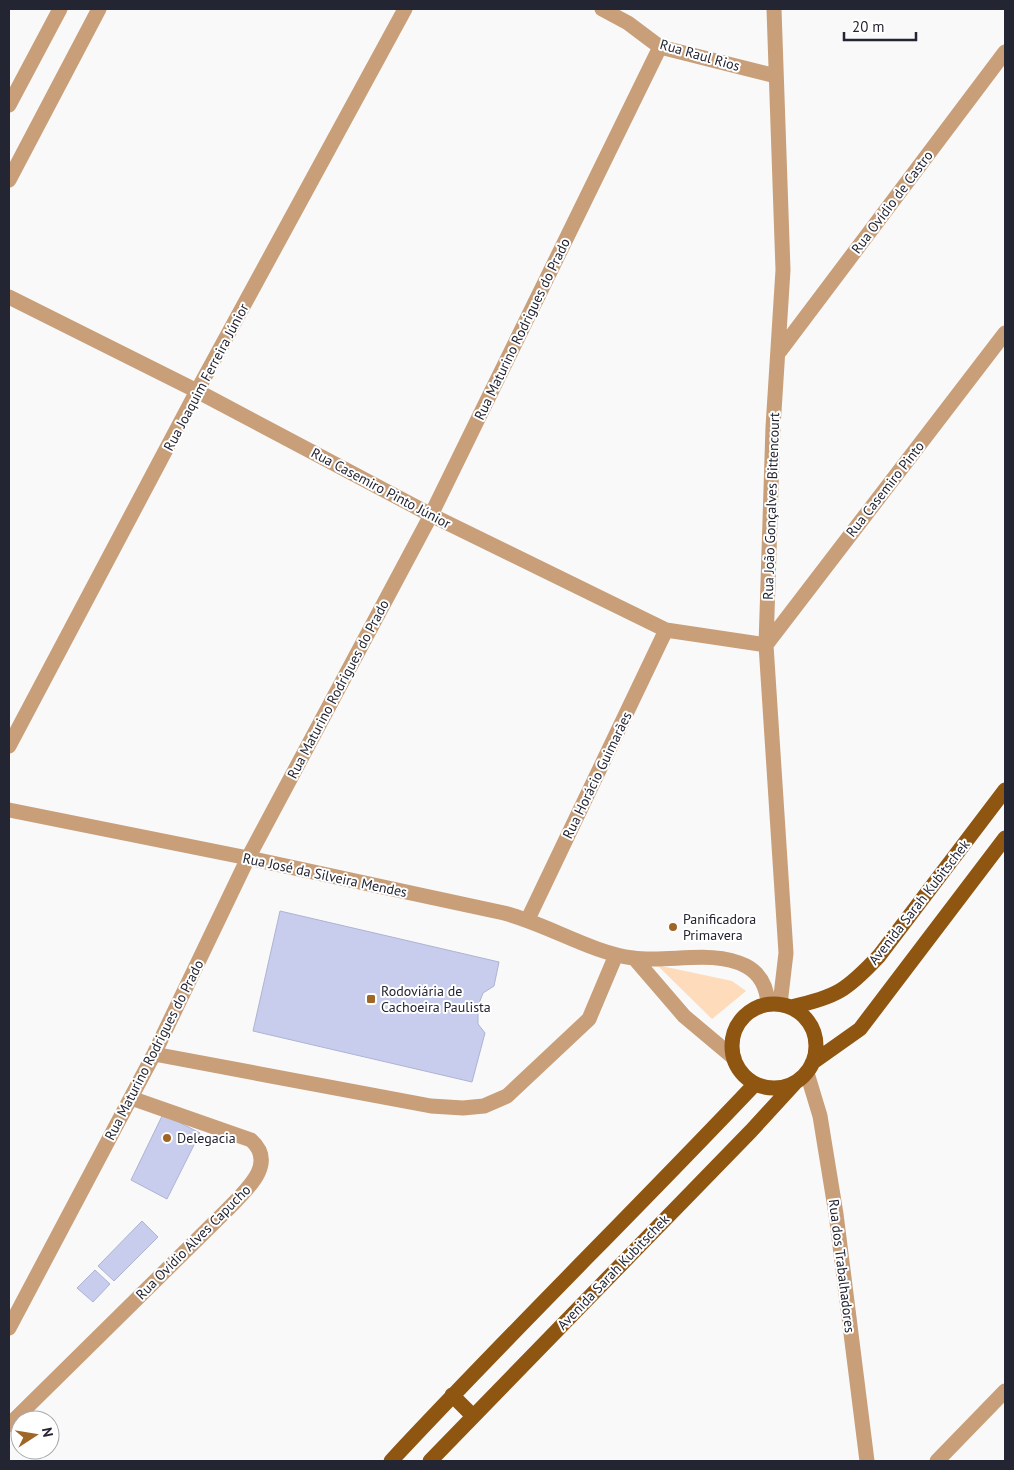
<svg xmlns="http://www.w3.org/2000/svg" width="1014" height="1470" font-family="'PT Sans',sans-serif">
<rect width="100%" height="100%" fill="#f9f9f9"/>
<path fill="#fedbbb" d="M 657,965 L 732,981 L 746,991 L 712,1019 Z"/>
<path fill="#c8cdee" stroke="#aeb3d3" d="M 280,911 L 499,962 L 494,986 L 483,993 L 478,1006 L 478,1024 L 485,1033 L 472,1082 L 253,1031 Z
M 163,1114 L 200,1133 L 167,1199 L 131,1180 Z
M 142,1221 L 158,1237 L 114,1281 L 98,1266 Z
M 95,1270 L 110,1284 L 93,1302 L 77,1288 Z"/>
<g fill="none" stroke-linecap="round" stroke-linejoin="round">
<path stroke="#c89f79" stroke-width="15" d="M 602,9 L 628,23 L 660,47 L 776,76
M 774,9 L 783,270 L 773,427 L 766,645 L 786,953 L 780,1004
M 9,105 L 60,9
M 9,180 L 99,9
M 9,297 L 197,391 L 431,515 L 666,630 L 766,645
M 780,351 L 1005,52
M 766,645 L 1005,333
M 9,746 L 197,391 L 405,9
M 9,810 L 248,858 L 504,913 C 547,924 592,953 633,958 C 669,963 713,949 746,966 C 761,974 767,988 768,1004
M 528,919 L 666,630
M 635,959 L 684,1016 L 734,1058
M 154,1054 L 431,1106 L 463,1108 L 484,1106 L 507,1096 L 589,1019 L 616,955
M 807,1073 L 820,1116 L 836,1214 L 867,1461
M 9,1328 L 154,1054 L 248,858 L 431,515 L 660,47
M 9,1425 L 228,1209 C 245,1191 278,1164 251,1140 L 131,1098
M 937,1461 L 1005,1391"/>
<path stroke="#8f5611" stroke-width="15" d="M732 1046a42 42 0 1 1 84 0a42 42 0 1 1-84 0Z
M 791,1007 C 837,997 847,990 879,956 L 1005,790
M 812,1063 L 860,1029 L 1005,838
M 452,1395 L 473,1416
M 391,1461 C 510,1333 635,1211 755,1084
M 430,1461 L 751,1131 L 795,1083"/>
</g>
<g fill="#a06626" stroke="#fff" stroke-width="2">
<circle cx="673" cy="927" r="5"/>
<rect x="366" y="994" width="10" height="10" rx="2.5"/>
<circle cx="167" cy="1138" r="5"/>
</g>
<g text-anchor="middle" stroke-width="4" stroke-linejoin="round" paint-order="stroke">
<g font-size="14" fill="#242532" stroke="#fff">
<text transform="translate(700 55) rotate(16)" y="5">Rua Raul Rios</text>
<text transform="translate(892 202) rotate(-53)" y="5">Rua Ovídio de Castro</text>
<text transform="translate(522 329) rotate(-64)" y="5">Rua Maturino Rodrigues do Prado</text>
<text transform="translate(206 377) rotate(-62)" y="5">Rua Joaquim Ferreira Júnior</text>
<text transform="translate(381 488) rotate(28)" y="5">Rua Casemiro Pinto Júnior</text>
<text transform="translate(885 489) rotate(-52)" y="5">Rua Casemiro Pinto</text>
<text transform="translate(771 506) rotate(-88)" y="5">Rua João Gonçalves Bittencourt</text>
<text transform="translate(338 689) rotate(-62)" y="5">Rua Maturino Rodrigues do Prado</text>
<text transform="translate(597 775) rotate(-64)" y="5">Rua Horácio Guimarães</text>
<text transform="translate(325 875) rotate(12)" y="5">Rua José da Silveira Mendes</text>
<text transform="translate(919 902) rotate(-52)" y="5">Avenida Sarah Kubitschek</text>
<text transform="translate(154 1050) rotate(-63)" y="5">Rua Maturino Rodrigues do Prado</text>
<text transform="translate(193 1242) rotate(-45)" y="5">Rua Ovídio Alves Capucho</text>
<text transform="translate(842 1266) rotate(83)" y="5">Rua dos Trabalhadores</text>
<text transform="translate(613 1272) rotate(-46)" y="5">Avenida Sarah Kubitschek</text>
</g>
<g font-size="14" fill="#242532" stroke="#fff" text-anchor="start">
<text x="683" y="924">Panificadora<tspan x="683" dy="16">Primavera</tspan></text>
<text x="381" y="996">Rodoviária de<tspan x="381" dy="16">Cachoeira Paulista</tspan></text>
<text x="177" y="1143">Delegacia</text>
</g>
</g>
<rect width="1014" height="1470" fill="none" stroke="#242532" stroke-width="20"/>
<g transform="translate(35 1435) rotate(78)"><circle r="24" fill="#ffffff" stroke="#a7a8ad"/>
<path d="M0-4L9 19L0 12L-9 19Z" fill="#a06626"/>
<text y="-8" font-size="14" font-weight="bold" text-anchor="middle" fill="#242532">N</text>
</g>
<path d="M844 32v8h72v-8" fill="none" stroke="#242532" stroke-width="2.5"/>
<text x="852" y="32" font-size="15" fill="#242532" stroke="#ffffff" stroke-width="4" paint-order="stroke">20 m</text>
</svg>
